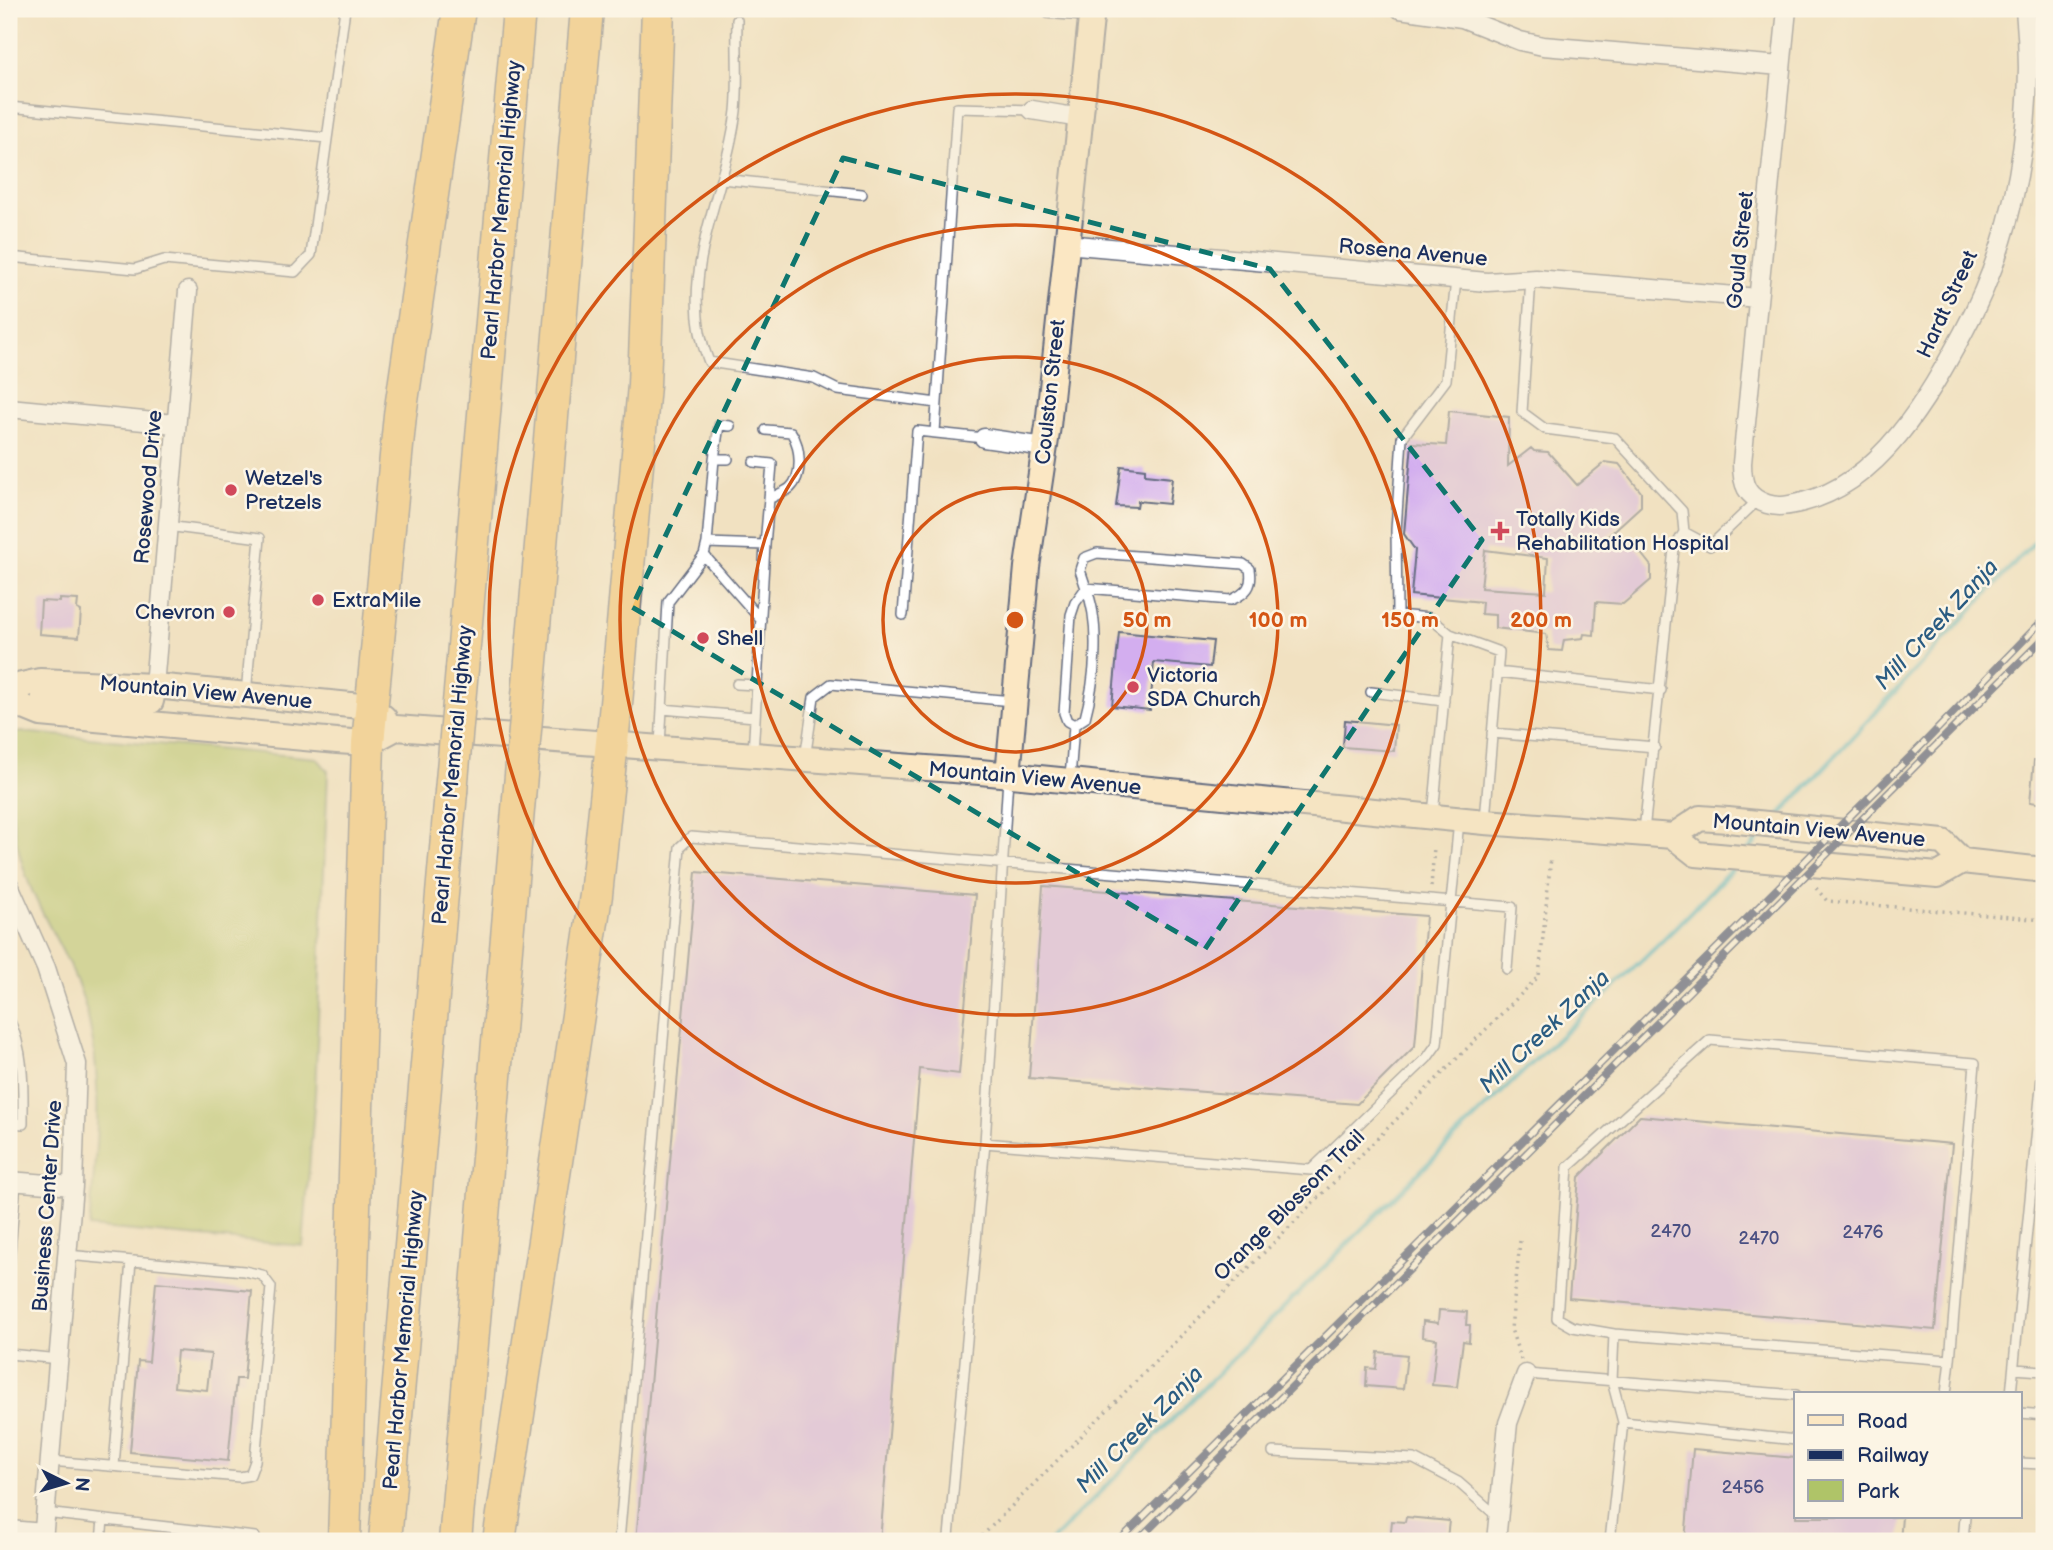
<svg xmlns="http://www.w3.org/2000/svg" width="2053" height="1550" font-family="'Balsamiq Sans',sans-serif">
<rect width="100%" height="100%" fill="#fcf5e5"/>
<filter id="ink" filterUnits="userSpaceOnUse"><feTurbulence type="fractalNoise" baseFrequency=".0143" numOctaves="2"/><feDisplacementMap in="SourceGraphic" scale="14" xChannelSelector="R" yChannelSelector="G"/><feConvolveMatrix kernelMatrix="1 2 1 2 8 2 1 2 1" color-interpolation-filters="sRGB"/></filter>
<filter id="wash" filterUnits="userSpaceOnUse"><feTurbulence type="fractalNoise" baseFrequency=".00686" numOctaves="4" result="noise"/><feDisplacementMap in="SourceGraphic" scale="28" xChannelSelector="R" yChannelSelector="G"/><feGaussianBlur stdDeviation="1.57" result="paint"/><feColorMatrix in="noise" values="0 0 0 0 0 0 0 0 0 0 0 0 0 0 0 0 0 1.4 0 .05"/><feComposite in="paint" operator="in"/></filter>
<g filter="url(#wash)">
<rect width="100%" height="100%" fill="#f1e1c1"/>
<path fill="#afc468" stroke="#657a63" stroke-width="2" d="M 20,732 L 317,758 L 328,771 L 315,1094 L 303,1246 L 89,1227 C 96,1153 105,1082 86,1009 C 75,967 50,932 33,893 C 11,844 9,794 9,742 L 9,735 Z"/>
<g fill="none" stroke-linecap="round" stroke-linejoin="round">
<path stroke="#46b1c4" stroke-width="5" d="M 1777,818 L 2044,532
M 1747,852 L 1766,830
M 1052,1541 C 1196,1396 1339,1250 1486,1107 C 1569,1026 1658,951 1736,864"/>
</g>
<g id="blocks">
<path fill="#d3aeef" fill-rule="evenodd" d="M 1449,411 L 1509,417 L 1508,466 L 1531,448 L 1534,451 L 1548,452 L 1577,485 L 1605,462 L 1619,464 L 1641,492 L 1641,506 L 1606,538 L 1632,542 L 1651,566 L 1651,580 L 1623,604 L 1596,602 L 1594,635 L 1584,634 L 1583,638 L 1564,640 L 1562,651 L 1549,650 L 1546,634 L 1495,628 L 1495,615 L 1481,614 L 1482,602 L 1411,595 L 1415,550 L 1404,534 L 1412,443 L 1446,445 ZM 1485,550 L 1548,558 L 1546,592 L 1481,588 Z
M 1121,466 L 1145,469 L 1145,475 L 1172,478 L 1169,504 L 1138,501 L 1137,507 L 1116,506 Z
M 60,599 L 78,600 L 77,609 L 81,611 L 79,637 L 39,634 L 41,601 L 60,602 Z
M 1119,632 L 1213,641 L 1210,667 L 1154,662 L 1150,710 L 1112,706 Z
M 1345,720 L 1396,725 L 1394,751 L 1343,747 Z
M 2034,760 L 2044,761 L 2044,804 L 2030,802 Z
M 696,872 L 975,895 L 959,1074 L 920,1069 L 880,1541 L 636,1541 Z
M 1043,886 L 1426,916 L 1415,1046 L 1357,1104 L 1029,1078 Z
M 1640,1116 L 1952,1144 L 1935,1330 L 1569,1298 L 1579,1177 Z
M 156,1282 L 252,1291 L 244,1379 L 236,1379 L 228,1461 L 130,1452 L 138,1361 L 149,1362 ZM 177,1351 L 211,1354 L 207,1390 L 174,1387 Z
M 1439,1310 L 1467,1312 L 1466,1325 L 1470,1325 L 1469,1342 L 1463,1341 L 1457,1387 L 1432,1385 L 1437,1339 L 1422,1337 L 1423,1321 L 1438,1323 Z
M 1378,1352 L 1407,1355 L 1403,1389 L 1366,1386 L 1367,1368 L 1376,1369 Z
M 1693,1449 L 1796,1458 L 1796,1517 L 1902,1517 L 1900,1541 L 1685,1541 Z
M 1406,1517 L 1449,1521 L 1447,1538 L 1436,1537 L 1436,1541 L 1390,1541 L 1392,1521 L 1405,1522 Z"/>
</g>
</g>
<g filter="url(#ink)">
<use href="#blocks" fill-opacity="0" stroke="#666d81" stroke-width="2"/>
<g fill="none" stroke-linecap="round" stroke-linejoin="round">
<defs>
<path id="lane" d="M 737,20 C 736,50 739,82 736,111 C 726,194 674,279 709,362 L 814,378 L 838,390 L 937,403
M 9,107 L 327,138
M 722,179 L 862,194
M 9,257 L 135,269 L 164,260 L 295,272 L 311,255 L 345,9
M 1531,279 L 1522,412 L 1545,429 L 1615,438 L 1682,511 L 1684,532 L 1674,549 L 1644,831
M 766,430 L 791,432 C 800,445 804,475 790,488 C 785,492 776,495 769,499
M 935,432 L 957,108 L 1032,110
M 714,459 L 719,425 L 730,426
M 754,462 L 772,464 L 765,545
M 167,526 L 260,538 L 246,694
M 1684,532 L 1710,546 L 1757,501
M 707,543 L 714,459 L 728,459
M 1097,553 L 1243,564 L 1250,569 C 1253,586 1247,593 1231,600 L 1086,588 L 1080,570 L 1084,558 Z
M 704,555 L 761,620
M 1086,588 C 1101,624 1095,681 1085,718 L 1074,725 L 1067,721 L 1064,713 L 1071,615 L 1075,603 Z
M 903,615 L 917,431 L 984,438
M 1450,634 L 1430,618 L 1397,615 L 1396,530 L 1402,438 L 1446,380 L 1456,279
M 1497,672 L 1661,690
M 737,684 L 756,685
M 1371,692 L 1444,701
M 662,709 L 755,717
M 1492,733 L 1655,747
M 660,745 L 668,602 L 704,555 L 707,543 L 765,545 L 753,754
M 805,759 L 814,697 L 831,684 L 1012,701
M 1070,779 L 1074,725
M 1433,815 L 1450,634 L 1499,652 L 1485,820
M 9,1019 C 25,1053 23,1087 23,1124 L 9,1123
M 985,1143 L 1008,778
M 9,1264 L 16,1181
M 1614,1334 L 1573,1327 L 1557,1318 L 1568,1167 L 1710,1040 L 1975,1063 L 1950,1360 L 1614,1334 L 1612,1381 L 1623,1422
M 9,1354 L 59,1359
M 2014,1369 L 2044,1371
M 1526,1374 L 1796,1395
M 1946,1394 L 1950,1360
M 2011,1394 L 2044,1056
M 2020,1413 L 2044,1415
M 1273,1452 L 1414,1459 L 1458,1482 L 1498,1517
M 50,1461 L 240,1477 L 250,1475 L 255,1461 L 271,1287 L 262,1275 L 244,1271 L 67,1255
M 2020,1463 L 2044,1464
M 114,1466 L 131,1261
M 45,1513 L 255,1537 L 254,1541
M 101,1541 L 103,1520
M 619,1541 L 680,847 L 691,837 L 1512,907 L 1507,969
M 945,1541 L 949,1537 L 985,1143 L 1311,1170 L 1427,1058 L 1437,1044 L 1459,821
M 1610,1541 L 1623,1422 L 1796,1440
M 1963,1541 L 1965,1517"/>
<path id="street" d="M 1050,9 L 1092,12
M 1400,9 L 1462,18 L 1520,41 L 1543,46 L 1781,66
M 1787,9 L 1742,463 C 1742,484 1746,497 1767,504 C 1779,508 1791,505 1803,502 C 1880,483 1928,398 1963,333 C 2016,236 2036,118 2025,9
M 1032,110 L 1080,118
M 1066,244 L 1487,282 L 1536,279 L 1758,298
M 9,408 L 175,424
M 984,438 L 1045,447
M 154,686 L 188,291
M 9,885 L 46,968 L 77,1064 L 73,1186 L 43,1541
M 9,1181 L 73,1186
M 9,1530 L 44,1533
M 1496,1541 L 1508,1423 L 1526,1374"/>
<path id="secondary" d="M 9,688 L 40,681 L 154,686 L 371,707 L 384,718
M 44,697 L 142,705 L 151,701 L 154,686
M 9,701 L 41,714 L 337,741 L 368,743 L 396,728 L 980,772 L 1485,822 L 1673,836 L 1696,854 L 1938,875 L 1962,861 L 2044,870
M 1008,775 L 1027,567 L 1048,426 L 1092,9
M 1673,836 L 1700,818 L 1728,820 L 1943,842 L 1962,861"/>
<path id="highway" d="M 462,669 L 519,9
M 530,673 L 587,9
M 344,1541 L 368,743 L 400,415 L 459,9
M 385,1541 L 451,792
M 455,1541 L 519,798
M 499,1541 L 596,895 L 616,704 L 644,385 L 658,9"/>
</defs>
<use href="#lane" stroke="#666d81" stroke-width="12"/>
<use href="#street" stroke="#666d81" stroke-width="21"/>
<use href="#secondary" stroke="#666d81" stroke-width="28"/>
<use href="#highway" stroke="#666d81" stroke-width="35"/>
<path stroke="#666d81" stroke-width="3.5" stroke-dasharray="2 5" stroke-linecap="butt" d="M 1431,887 L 1434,847
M 1816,888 L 1827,901 L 2044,920
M 1520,1241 L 1511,1329 L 1521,1360
M 977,1541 L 1539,976 L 1551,857"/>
<use href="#lane" stroke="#fff" stroke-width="9"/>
<use href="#street" stroke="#fff" stroke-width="18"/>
<use href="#secondary" stroke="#fbe7c3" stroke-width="24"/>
<use href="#highway" stroke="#f4c26a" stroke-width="32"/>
<defs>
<path id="rail" d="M 1119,1541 L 1921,746 L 2044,619
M 1137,1541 L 2044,638"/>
</defs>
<use href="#rail" stroke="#1b2f5e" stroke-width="8"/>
<use href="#rail" stroke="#fcf5e5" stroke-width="5" stroke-dasharray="16" stroke-linecap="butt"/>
<defs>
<path id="highway-bridge" d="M 451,792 L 462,669
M 519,798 L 530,673"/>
</defs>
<use href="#highway-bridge" stroke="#666d81" stroke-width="35" stroke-linecap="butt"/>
<use href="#highway-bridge" stroke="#f4c26a" stroke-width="32"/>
</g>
</g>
<path d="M0 0H2053V1550H0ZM 843,158 L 1270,269 L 1482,540 L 1205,949 L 632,607 Z" fill="#f1e1c1" fill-opacity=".55" fill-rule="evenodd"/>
<path fill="none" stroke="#0f766e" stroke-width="5" stroke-dasharray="14 9" stroke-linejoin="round" d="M 843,158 L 1270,269 L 1482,540 L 1205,949 L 632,607 Z"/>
<g fill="none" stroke="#d45514" stroke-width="3.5">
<circle cx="1015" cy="620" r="132"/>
<circle cx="1015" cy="620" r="263"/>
<circle cx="1015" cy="620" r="395"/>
<circle cx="1015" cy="620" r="526"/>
</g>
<g fill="#d1495b" stroke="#fcf5e5" stroke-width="2.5">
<circle cx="231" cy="490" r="7"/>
<path d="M1496.5 520.5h7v7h7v7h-7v7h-7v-7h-7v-7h7z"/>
<circle cx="318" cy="600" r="7"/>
<circle cx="229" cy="612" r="7"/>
<circle cx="703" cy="638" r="7"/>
<circle cx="1133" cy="687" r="7"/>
</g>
<g text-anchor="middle" stroke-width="5" stroke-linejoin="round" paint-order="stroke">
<g font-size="18" fill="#494f82">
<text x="1671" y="1237">2470</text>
<text x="1863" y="1238">2476</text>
<text x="1759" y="1244">2470</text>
<text x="1743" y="1493">2456</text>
</g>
<g font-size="21" fill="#1b2f5e" stroke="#fcf5e5">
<text transform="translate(501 210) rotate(-85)" y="7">Pearl Harbor Memorial Highway</text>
<text transform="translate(1740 250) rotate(-84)" y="7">Gould Street</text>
<text transform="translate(1413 252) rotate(5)" y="7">Rosena Avenue</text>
<text transform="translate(1947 304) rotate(-65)" y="7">Hardt Street</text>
<text transform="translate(1050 392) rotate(-84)" y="7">Coulston Street</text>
<text transform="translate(148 487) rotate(-85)" y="7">Rosewood Drive</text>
<text transform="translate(206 692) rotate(5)" y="7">Mountain View Avenue</text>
<text transform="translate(452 775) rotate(-85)" y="7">Pearl Harbor Memorial Highway</text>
<text transform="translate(1035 778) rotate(5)" y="7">Mountain View Avenue</text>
<text transform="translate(1819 830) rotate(5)" y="7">Mountain View Avenue</text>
<text transform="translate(1289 1205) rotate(-45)" y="7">Orange Blossom Trail</text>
<text transform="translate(47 1206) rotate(-86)" y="7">Business Center Drive</text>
<text transform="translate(403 1340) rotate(-85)" y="7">Pearl Harbor Memorial Highway</text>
</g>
<g font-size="21" fill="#1b2f5e" stroke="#fcf5e5" text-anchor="start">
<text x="245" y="485">Wetzel's<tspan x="245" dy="24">Pretzels</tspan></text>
<text x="1516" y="526">Totally Kids<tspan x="1516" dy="24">Rehabilitation Hospital</tspan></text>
<text x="332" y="607">ExtraMile</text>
<text x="215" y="619" text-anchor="end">Chevron</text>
<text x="717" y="645">Shell</text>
<text x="1147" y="682">Victoria<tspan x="1147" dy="24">SDA Church</tspan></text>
</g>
<g font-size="23" font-style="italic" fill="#2a5c82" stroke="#fcf5e5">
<text transform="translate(1936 624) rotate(-47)" y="8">Mill Creek Zanja</text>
<text transform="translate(1544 1031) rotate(-43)" y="8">Mill Creek Zanja</text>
<text transform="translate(1139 1429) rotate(-45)" y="8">Mill Creek Zanja</text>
</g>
</g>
<circle cx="1015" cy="620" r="10" fill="#d45514" stroke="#fcf5e5" stroke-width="3.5"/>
<g font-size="21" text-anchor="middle" font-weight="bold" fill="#d45514" stroke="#fcf5e5" stroke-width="5" stroke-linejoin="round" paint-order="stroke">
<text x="1147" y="627">50 m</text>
<text x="1278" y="627">100 m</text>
<text x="1410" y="627">150 m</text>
<text x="1541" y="627">200 m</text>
</g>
<rect width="2053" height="1550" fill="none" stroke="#fcf5e5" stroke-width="35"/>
<rect x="1794" y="1392" width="228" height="126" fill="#fcf5e5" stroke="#a2a6af" stroke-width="2"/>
<rect x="1808" y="1415" width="35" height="10" fill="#fbe7c3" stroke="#a2a6af" stroke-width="2"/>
<text x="1857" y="1428" font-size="21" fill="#1b2f5e">Road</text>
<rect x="1808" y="1450" width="35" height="10" fill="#1b2f5e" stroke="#a2a6af" stroke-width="2"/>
<text x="1857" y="1462" font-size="21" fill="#1b2f5e">Railway</text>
<rect x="1808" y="1480" width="35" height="21" fill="#afc468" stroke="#a2a6af" stroke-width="2"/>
<text x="1857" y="1498" font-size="21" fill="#1b2f5e">Park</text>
<g transform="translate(66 1483) rotate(95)" stroke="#fcf5e5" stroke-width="5" paint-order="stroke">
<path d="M0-5L12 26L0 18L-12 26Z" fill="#1b2f5e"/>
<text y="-10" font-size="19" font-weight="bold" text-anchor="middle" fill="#1b2f5e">N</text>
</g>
</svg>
